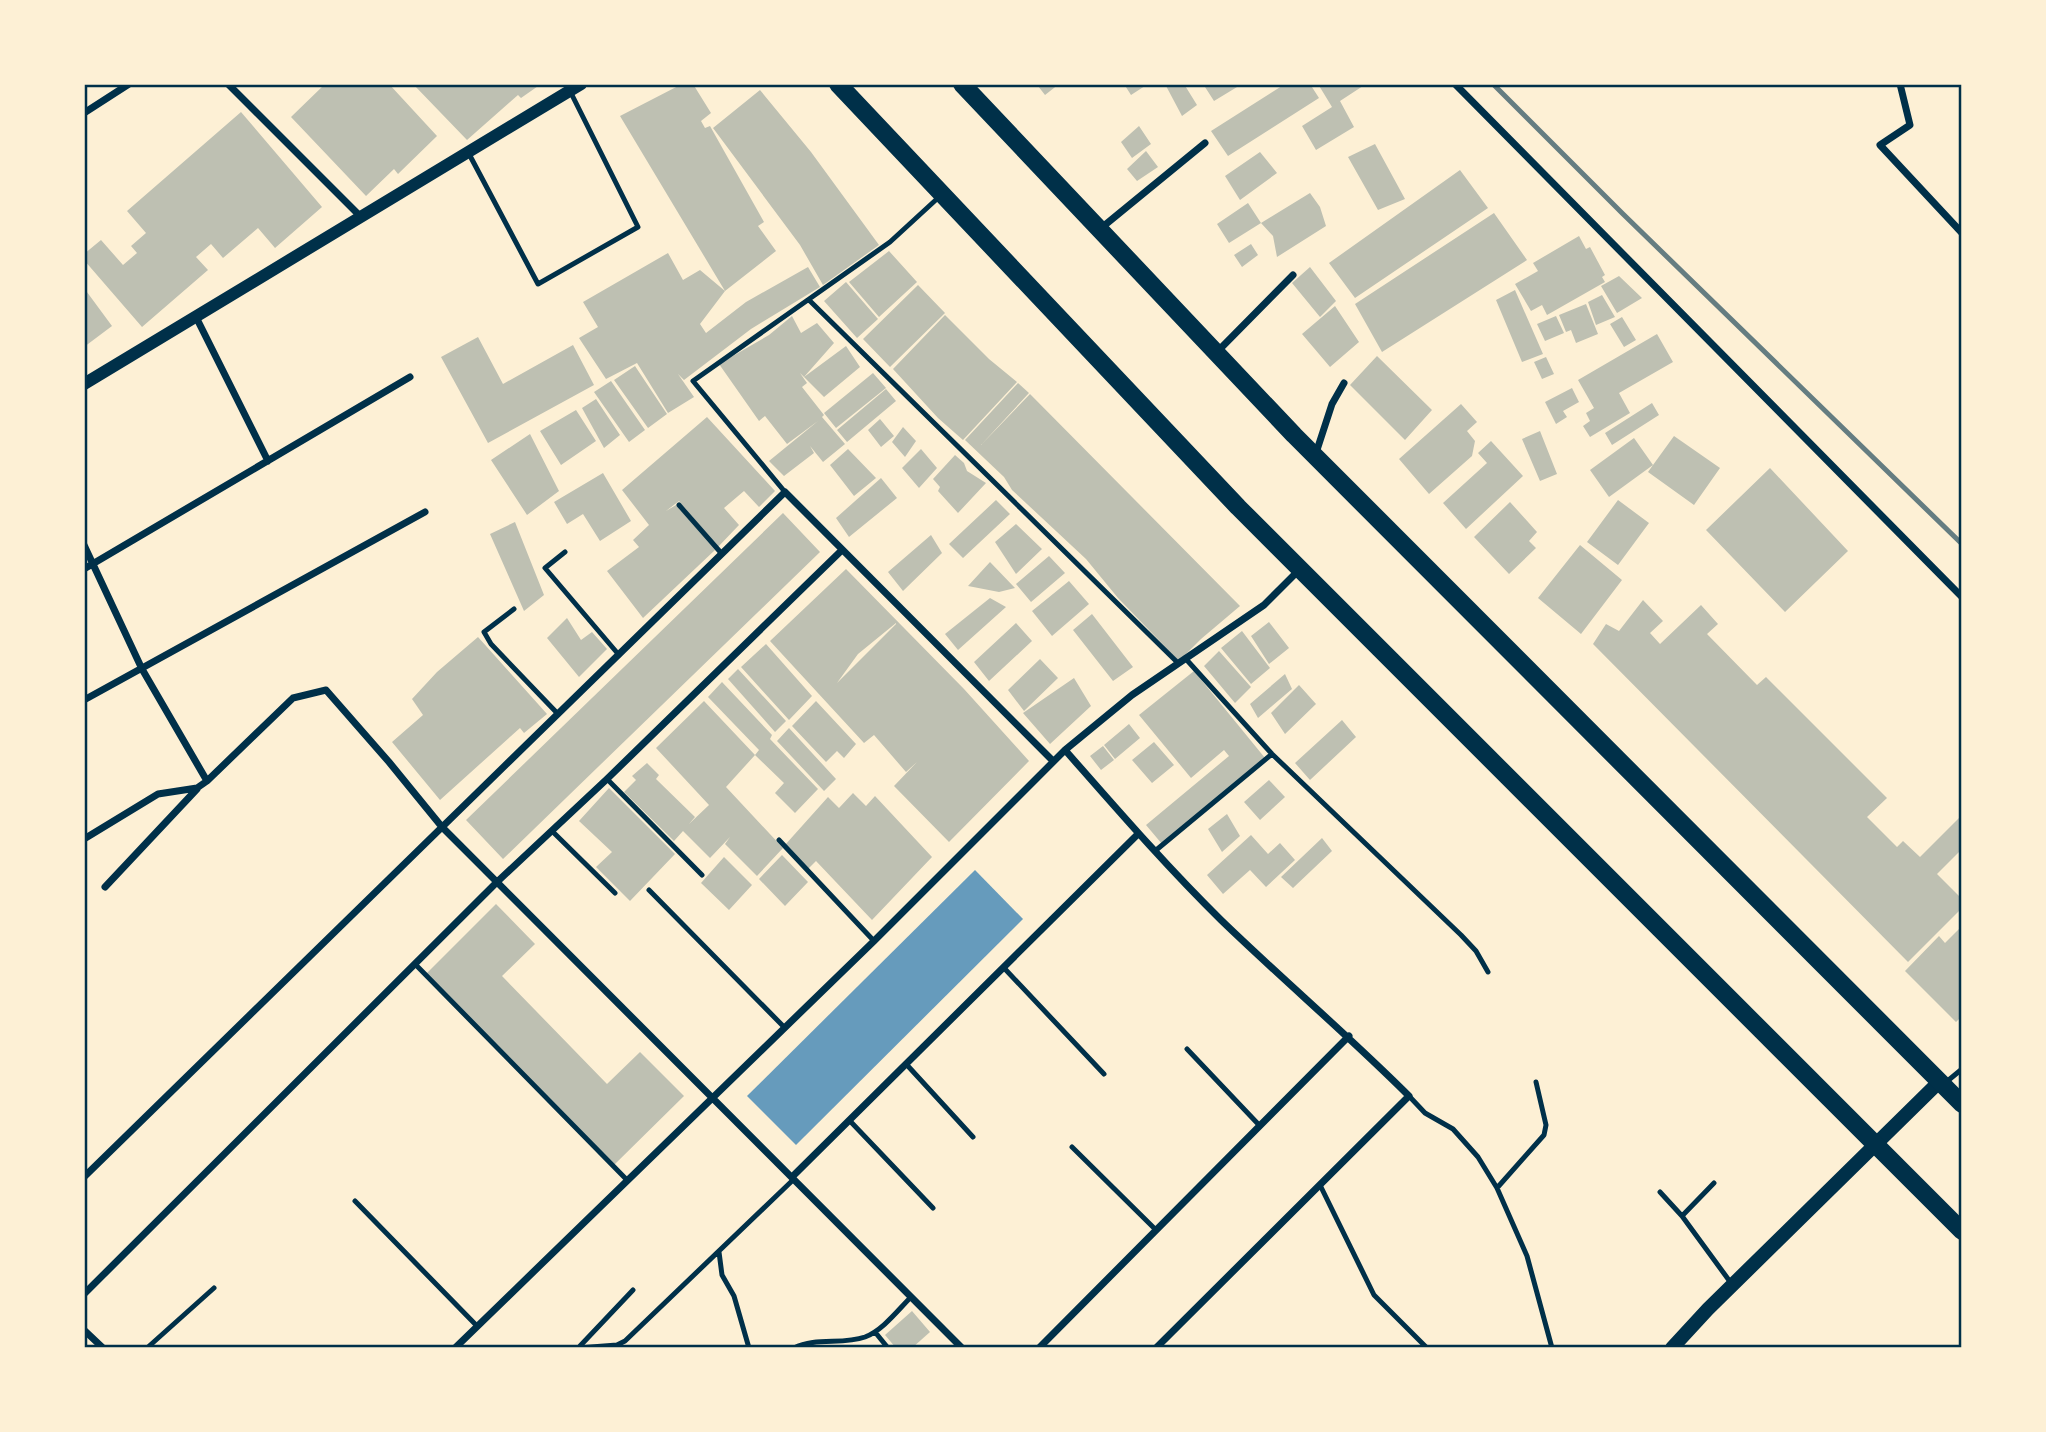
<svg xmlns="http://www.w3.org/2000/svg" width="2046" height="1432" font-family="'Varela Round',sans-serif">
<rect width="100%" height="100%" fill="#fdf0d5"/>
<path fill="#669bbc" d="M 975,870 L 1023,919 L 796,1145 L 747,1096 Z"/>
<path fill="#bec0b2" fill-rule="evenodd" d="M 325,84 L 389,84 L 437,136 L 398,174 L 394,169 L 366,196 L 291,117 Z
M 413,84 L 541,84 L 521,98 L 518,95 L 467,140 Z
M 682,84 L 693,84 L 711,113 L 701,121 L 705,128 L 710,126 L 764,222 L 758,226 L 776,251 L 725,291 L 700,324 L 706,333 L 746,302 L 808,267 L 820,287 L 751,329 L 684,380 L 678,374 L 694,397 L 668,413 L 637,363 L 606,379 L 579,338 L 598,327 L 583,302 L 668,253 L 683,280 L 700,270 L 725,291 L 620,116 Z
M 1040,84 L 1059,84 L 1045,95 L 1038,86 Z
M 1124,84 L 1148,84 L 1131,95 Z
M 1165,84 L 1184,84 L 1197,105 L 1182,116 Z
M 1211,84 L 1242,84 L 1214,101 L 1205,87 Z
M 1285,84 L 1310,84 L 1319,98 L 1228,156 L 1211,131 Z
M 1318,84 L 1366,84 L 1340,101 L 1354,127 L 1316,150 L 1302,126 L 1332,107 Z
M 760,90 L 811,152 L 879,245 L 823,285 L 800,245 L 713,128 Z
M 241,112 L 322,207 L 275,248 L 258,228 L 223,258 L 211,244 L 196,257 L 208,270 L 142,327 L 84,260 L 84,254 L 101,240 L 123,265 L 137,253 L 131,246 L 146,233 L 127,211 Z
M 1139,126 L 1151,144 L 1132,158 L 1121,142 Z
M 1375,144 L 1405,199 L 1378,210 L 1348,157 Z
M 1146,151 L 1158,167 L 1137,181 L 1127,169 Z
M 1260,152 L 1277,173 L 1240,200 L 1225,176 Z
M 1460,170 L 1488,208 L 1355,298 L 1329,263 Z
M 1310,193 L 1320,207 L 1326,226 L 1277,257 L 1273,236 L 1261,223 L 1229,243 L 1217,224 L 1248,203 L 1261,223 Z
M 1494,213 L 1527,260 L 1382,352 L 1355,304 Z
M 1579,236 L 1586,249 L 1590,247 L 1605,275 L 1602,277 L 1605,282 L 1547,315 L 1542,305 L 1531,311 L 1515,284 L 1538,271 L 1533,263 Z
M 1251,244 L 1258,255 L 1242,267 L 1234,255 Z
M 889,251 L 917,282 L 879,317 L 849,282 Z
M 1310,267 L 1336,301 L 1320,317 L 1292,283 Z
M 1619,276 L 1642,298 L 1617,313 L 1601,286 Z
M 846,282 L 878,319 L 857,338 L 824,301 Z
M 918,285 L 945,313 L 890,367 L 863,339 Z
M 84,288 L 112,326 L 84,347 Z
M 1515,290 L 1543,354 L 1522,362 L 1496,300 Z
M 1602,295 L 1615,317 L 1596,325 L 1588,302 Z
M 1586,304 L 1598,334 L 1576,343 L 1571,330 L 1566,332 L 1559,315 Z
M 1335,306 L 1359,342 L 1330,367 L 1302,334 Z
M 945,315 L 989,359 L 1017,382 L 963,440 L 938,418 L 893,369 Z
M 792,316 L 801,333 L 817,323 L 834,343 L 804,377 L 800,373 L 807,383 L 802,387 L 824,415 L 822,417 L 845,444 L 823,462 L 810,446 L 814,453 L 784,476 L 769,461 L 818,421 L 787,444 L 765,416 L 759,421 L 719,364 L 769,335 Z
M 1556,316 L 1564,333 L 1545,341 L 1537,324 Z
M 1622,317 L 1636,340 L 1624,347 L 1610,324 Z
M 1657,334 L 1673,362 L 1619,393 L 1630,413 L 1590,437 L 1583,426 L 1590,421 L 1586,413 L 1594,408 L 1578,380 Z
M 478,337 L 503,384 L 573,345 L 594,385 L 488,443 L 441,357 Z
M 846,346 L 860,367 L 824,397 L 804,377 Z
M 1377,356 L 1432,410 L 1405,440 L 1350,385 Z
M 1546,357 L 1554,374 L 1542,379 L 1534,362 Z
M 635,366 L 667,414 L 648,428 L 614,380 Z
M 873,373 L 886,388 L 836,428 L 824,413 Z
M 611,381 L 645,430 L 629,442 L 594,392 Z
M 1018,383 L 1029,393 L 981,445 L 1030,394 L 1240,606 L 1201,639 L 1179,661 L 1118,598 L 1086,559 L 1012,490 L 1004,477 L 965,440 Z
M 1572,388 L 1579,402 L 1563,411 L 1567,417 L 1556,424 L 1545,402 Z
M 886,389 L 896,401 L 847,442 L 837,430 Z
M 596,399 L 620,435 L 604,448 L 582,408 Z
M 1652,403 L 1659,415 L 1612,445 L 1605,433 Z
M 1461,404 L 1477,422 L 1467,431 L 1475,441 L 1472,456 L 1429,494 L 1399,459 Z
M 576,410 L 596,441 L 561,465 L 540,431 Z
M 707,417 L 775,491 L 759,507 L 744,491 L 724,508 L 739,525 L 718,547 L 679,501 L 666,511 L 676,505 L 715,550 L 643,618 L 607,571 L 639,547 L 633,540 L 649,525 L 622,490 Z
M 880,419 L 894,436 L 881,447 L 868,430 Z
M 903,427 L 916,441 L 905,457 L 892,442 Z
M 1540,431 L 1557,474 L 1540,481 L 1522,439 Z
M 530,434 L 559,491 L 527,515 L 491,460 Z
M 1674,436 L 1720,468 L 1694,505 L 1648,472 L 1653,465 L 1609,497 L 1590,470 L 1634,438 L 1653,465 Z
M 1491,441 L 1523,476 L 1466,529 L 1443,503 L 1487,463 L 1478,453 Z
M 848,449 L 876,478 L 854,496 L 830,465 Z
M 921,449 L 937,468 L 919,488 L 902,468 Z
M 955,455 L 964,463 L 967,471 L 986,483 L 958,513 L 938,491 L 940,487 L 933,479 Z
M 1770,468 L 1848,551 L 1785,612 L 1706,530 Z
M 603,473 L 631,521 L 600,541 L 583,514 L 567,524 L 554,502 Z
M 881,478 L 897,498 L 849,537 L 836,518 Z
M 996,500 L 1010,514 L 963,558 L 949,544 Z
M 1618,500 L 1649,523 L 1618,565 L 1587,542 Z
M 1510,502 L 1537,532 L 1529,541 L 1536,548 L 1509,574 L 1474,537 Z
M 783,513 L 820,552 L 503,859 L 466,820 Z
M 515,522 L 544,595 L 524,611 L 490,534 Z
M 1016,524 L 1042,549 L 1016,574 L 995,542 Z
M 931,535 L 942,553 L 903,591 L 888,572 Z
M 1580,545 L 1622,580 L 1581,634 L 1538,598 Z
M 1049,556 L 1065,573 L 1031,602 L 1016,584 Z
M 990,562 L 1015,588 L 999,592 L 968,586 Z
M 846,569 L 964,689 L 1029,761 L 949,842 L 894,786 L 917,762 L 906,772 L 874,735 L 864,743 L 770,641 ZM 896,623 L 896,624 L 837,683 L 858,654 Z
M 1069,581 L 1089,604 L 1052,636 L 1032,611 Z
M 990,598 L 1006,607 L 958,650 L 945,634 Z
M 1643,600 L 1663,621 L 1650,633 L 1660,644 L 1701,605 L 1718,624 L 1707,634 L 1757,685 L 1766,677 L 1887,798 L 1867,817 L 1897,847 L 1903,841 L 1920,857 L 1959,818 L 1962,821 L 1962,849 L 1937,874 L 1962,899 L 1962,908 L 1908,962 L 1593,644 L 1606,624 L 1619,631 Z
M 1092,614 L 1133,667 L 1113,681 L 1073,630 Z
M 567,618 L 581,640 L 592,632 L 607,649 L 579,677 L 547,638 Z
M 1269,622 L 1289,648 L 1269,664 L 1251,636 Z
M 1016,623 L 1032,641 L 989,681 L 974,662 Z
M 1242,631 L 1270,668 L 1251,684 L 1221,648 Z
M 478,637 L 547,714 L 524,733 L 520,728 L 440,800 L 392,742 L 423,715 L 412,699 L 437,672 Z
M 766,644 L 812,696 L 789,720 L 741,667 Z
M 1219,651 L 1251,687 L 1235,703 L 1204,666 Z
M 1040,659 L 1058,678 L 1024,711 L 1008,690 Z
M 738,669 L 786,721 L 775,732 L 728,679 Z
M 1194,671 L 1265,758 L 1162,844 L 1146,825 L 1229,756 L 1224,750 L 1191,778 L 1139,715 Z
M 1285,674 L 1292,689 L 1258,718 L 1250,704 Z
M 1074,678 L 1091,706 L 1050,744 L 1023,713 Z
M 722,682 L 772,735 L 770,739 L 818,789 L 795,813 L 775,793 L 784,783 L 755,755 L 759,750 L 708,697 Z
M 1299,685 L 1316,704 L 1285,734 L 1271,713 Z
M 704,701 L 755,755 L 726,787 L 783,848 L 757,876 L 725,844 L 730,837 L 710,858 L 683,831 L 674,841 L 624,792 L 636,780 L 632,776 L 647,763 L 659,775 L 656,779 L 695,817 L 689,824 L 709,805 L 656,748 Z
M 816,701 L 856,744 L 844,758 L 837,751 L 826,762 L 792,726 Z
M 1342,720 L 1356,737 L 1310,780 L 1295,763 Z
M 1129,724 L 1140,738 L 1115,759 L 1104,745 Z
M 789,728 L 836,779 L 824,791 L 777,741 Z
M 1154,742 L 1174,765 L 1152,783 L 1132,760 Z
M 1103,746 L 1114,760 L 1101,770 L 1090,756 Z
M 1269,780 L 1285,797 L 1260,820 L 1244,802 Z
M 609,788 L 675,854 L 630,901 L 596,867 L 612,852 L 579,821 Z
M 853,793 L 866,806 L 875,796 L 932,857 L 872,920 L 816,861 L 808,869 L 785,845 L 828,797 L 839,808 Z
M 1227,814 L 1240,836 L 1222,852 L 1208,829 Z
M 1251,835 L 1268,854 L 1280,843 L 1295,860 L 1266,887 L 1250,870 L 1223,894 L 1207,875 Z
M 1322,838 L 1332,851 L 1293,888 L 1281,877 Z
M 782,855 L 808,882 L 785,906 L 759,879 Z
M 724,857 L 752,885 L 729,910 L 701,883 Z
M 496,904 L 535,944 L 502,976 L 607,1084 L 640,1052 L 684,1096 L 614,1165 L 426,974 Z
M 1962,926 L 1962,1016 L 1956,1022 L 1905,971 L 1939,936 L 1945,943 Z
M 912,1311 L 930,1332 L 912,1348 L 896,1348 L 885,1335 Z"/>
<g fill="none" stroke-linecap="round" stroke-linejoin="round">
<path stroke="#003049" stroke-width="5" d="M 468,152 L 538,284 L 638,227 L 570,91
M 809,300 L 1178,663
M 785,492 L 693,381 L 890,242 L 939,197
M 679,505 L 722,554
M 565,552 L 545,568 L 619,655
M 514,609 L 484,632 L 491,644 L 558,714
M 1185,658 L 1272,754 L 1461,935 L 1476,951 L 1488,972
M 607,779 L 702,875
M 552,831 L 615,893
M 779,840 L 874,941
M 1155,851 L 1272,754
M 649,890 L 785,1028
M 415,964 L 627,1180
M 1005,969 L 1104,1074
M 1187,1049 L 1260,1126
M 907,1065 L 973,1137
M 1945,1083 L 1962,1069
M 1409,1096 L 1425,1113 L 1453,1129 L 1478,1157 L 1497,1188 L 1527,1256 L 1552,1348
M 850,1121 L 933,1208
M 1072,1147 L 1156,1230
M 1714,1183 L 1682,1216 L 1731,1283
M 1320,1185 L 1374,1295 L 1427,1348
M 1497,1188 L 1544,1135 L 1546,1125 L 1536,1082
M 1660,1192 L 1682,1216
M 355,1201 L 477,1326
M 719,1252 L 722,1275 L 734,1296 L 749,1348
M 875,1332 L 888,1348
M 580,1346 L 633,1290
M 615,1347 L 632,1348
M 147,1348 L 214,1288
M 578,1348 L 617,1345 L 625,1341 L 794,1179
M 794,1348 C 816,1337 842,1345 865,1337 C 883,1330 898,1310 911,1297"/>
<path stroke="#003049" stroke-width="7" d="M 228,84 L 360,216
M 1455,84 L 1962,597
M 1900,84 L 1910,125 L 1880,145 L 1962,233
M 84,113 L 129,84
M 1100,229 L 1205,143
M 196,317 L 268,461
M 1217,352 L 1293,275
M 1316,453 L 1332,404 L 1344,383
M 84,545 L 142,669 L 207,781 L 293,698 L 326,690 L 389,762 L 442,827 L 962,1348
M 84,569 L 410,377
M 84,700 L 425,512
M 1065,750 C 1116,808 1166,866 1221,920 C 1283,980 1348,1035 1409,1096 L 1156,1348
M 84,839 L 158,794 L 197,788 L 207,781
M 105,887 L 197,789
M 84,1177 L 785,492 L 1053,761
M 792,1177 L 1138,834
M 84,1294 L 497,882 L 607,779 L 842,550
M 84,1330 L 103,1348
M 455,1348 L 874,941 L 1065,750 L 1132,695 L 1264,605 L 1299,570
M 1039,1348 L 1349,1036"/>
<path stroke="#003049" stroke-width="12" d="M 84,384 L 581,84"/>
<path stroke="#003049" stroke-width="14" d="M 1672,1348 L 1708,1309 L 1939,1082"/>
<path stroke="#003049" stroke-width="18" d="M 838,84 L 1238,507 L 1962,1231
M 962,84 L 1294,435 L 1962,1104"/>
<path stroke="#657d81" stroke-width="5" d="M 1493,84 L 1623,214 L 1962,544"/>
</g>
<rect width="2046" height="1432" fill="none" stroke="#fdf0d5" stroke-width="172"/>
<rect x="86" y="86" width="1874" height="1260" fill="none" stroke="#003049" stroke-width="2.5"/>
</svg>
